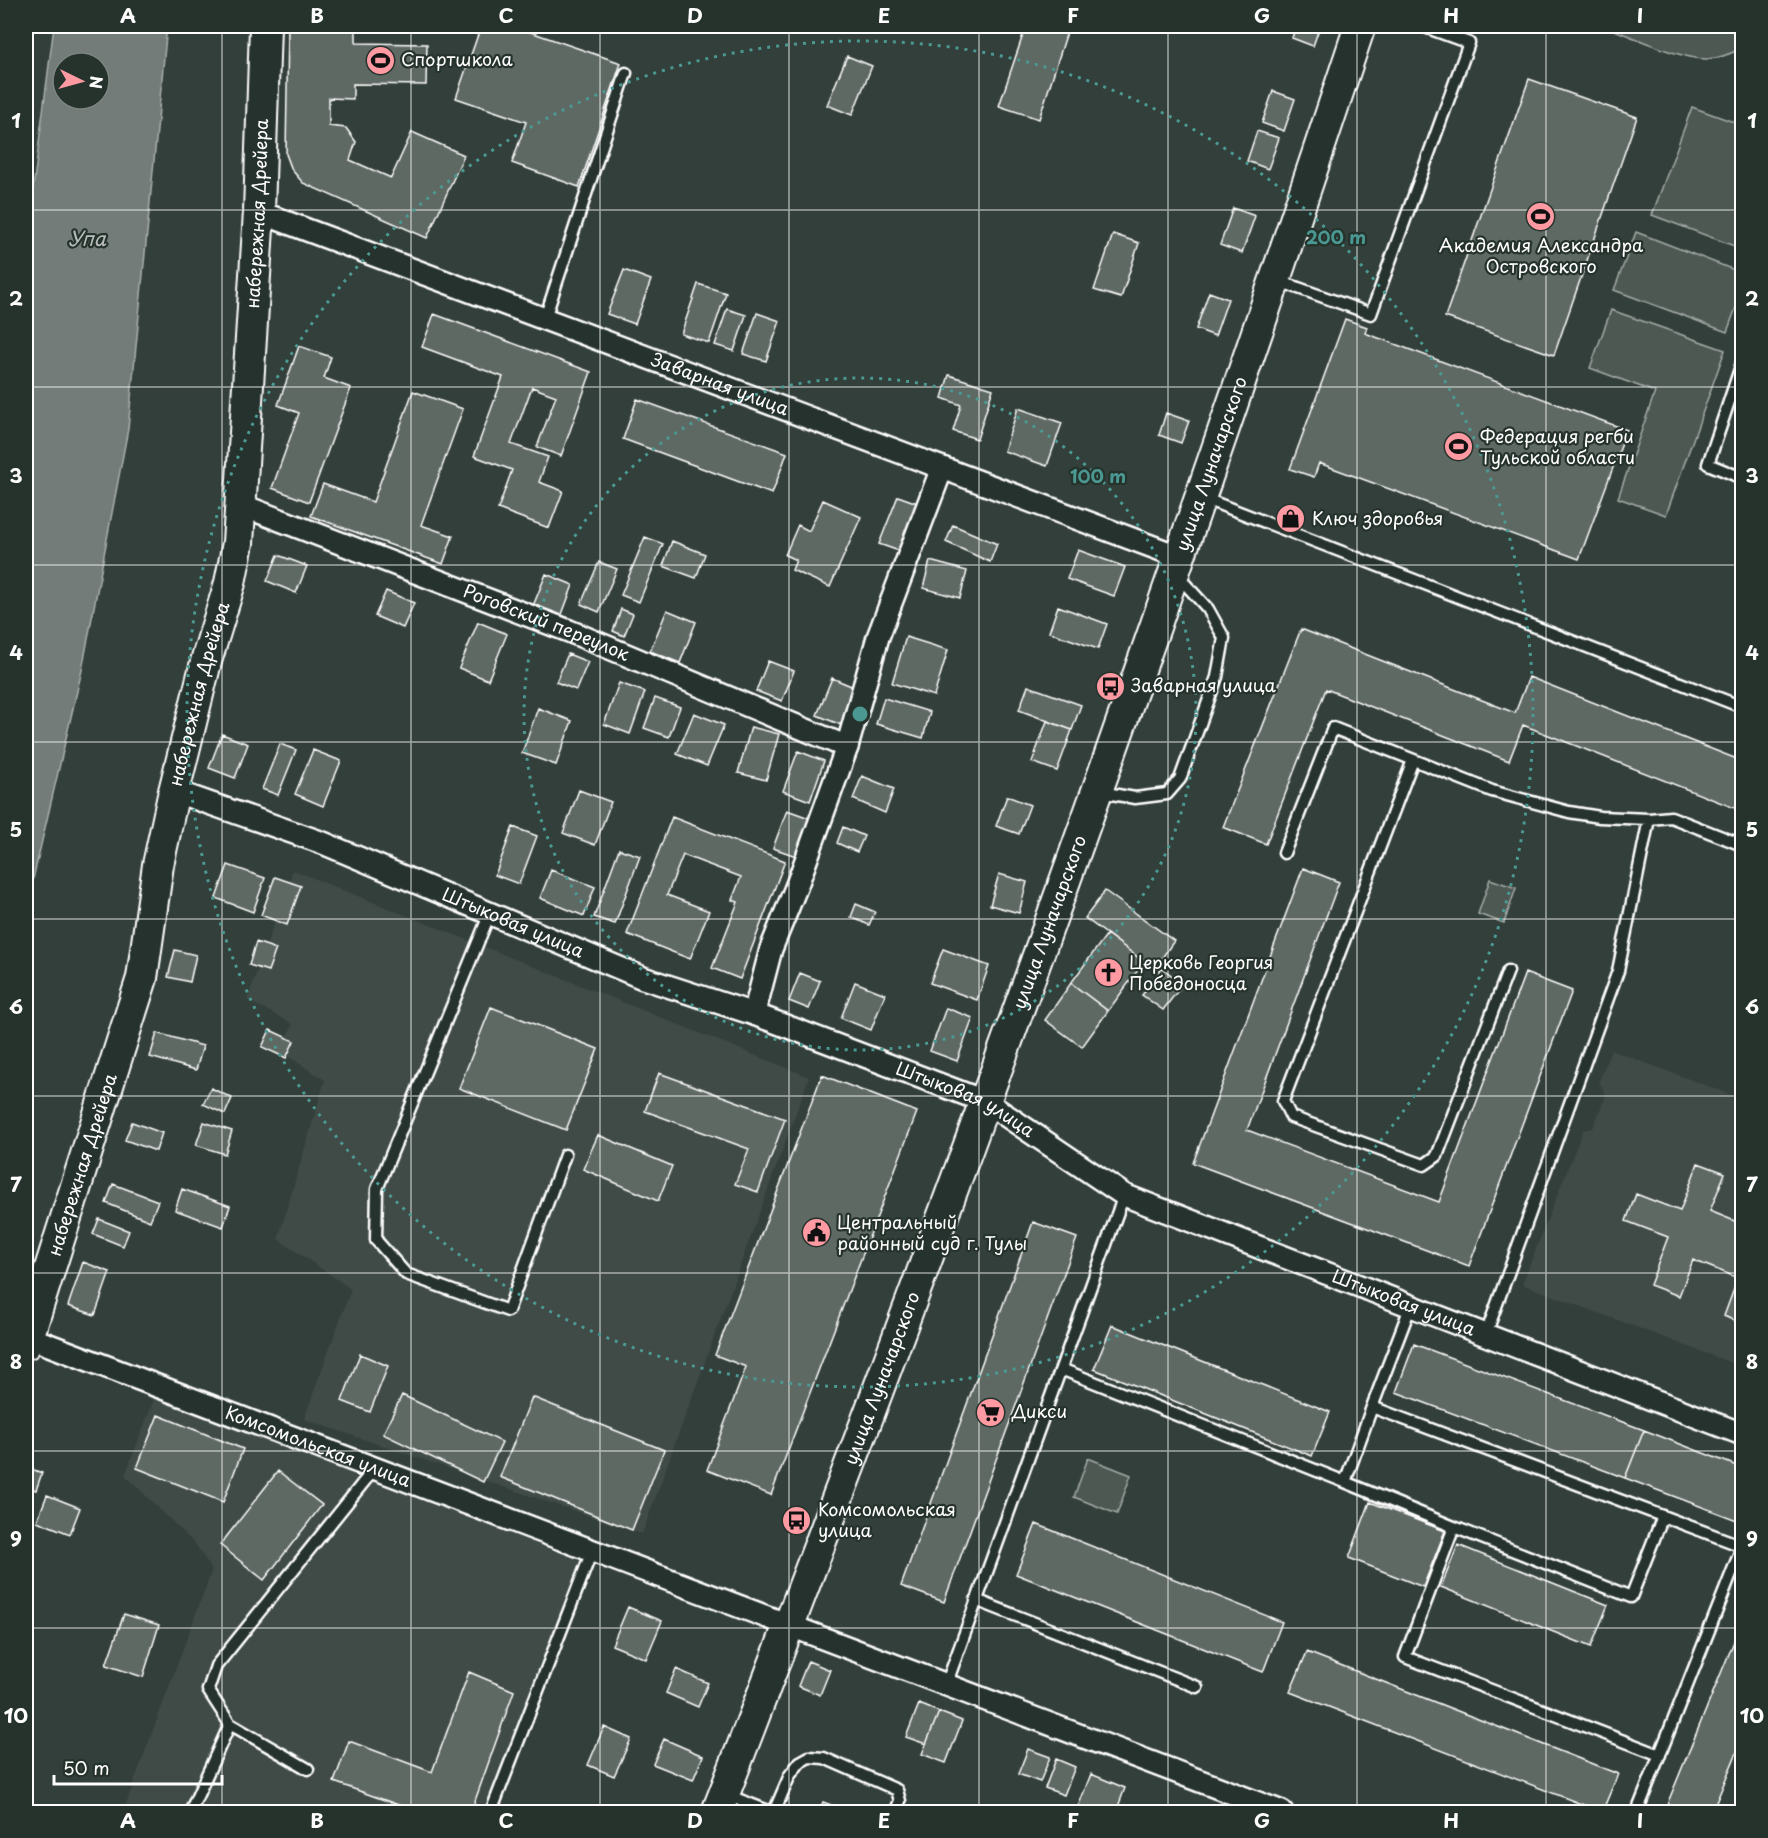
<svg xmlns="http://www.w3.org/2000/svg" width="1768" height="1838" font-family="'Playpen Sans',sans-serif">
<rect width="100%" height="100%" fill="#333f3a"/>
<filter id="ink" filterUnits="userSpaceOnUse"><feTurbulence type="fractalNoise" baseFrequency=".0167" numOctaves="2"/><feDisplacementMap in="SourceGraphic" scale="12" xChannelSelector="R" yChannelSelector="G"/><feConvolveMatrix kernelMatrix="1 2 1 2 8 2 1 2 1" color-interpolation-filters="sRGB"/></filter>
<g filter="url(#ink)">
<path fill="#404c47" d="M 293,870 L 809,1077 L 642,1534 L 304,1419 L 351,1289 L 278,1239 L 325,1080 L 280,1051 L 293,1024 L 247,1000 Z
M 1611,1050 L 1742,1099 L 1742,1367 L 1522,1284 L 1583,1130 L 1593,1128 L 1606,1095 L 1599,1081 Z
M 155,1397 L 593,1566 L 498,1812 L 123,1812 L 212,1570 L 196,1545 L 125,1475 Z"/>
<path fill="#4d5853" stroke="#a6aca9" stroke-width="1.5" d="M 1604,26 L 1742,26 L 1742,48 C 1732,53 1718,59 1707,59 C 1682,60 1629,35 1604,26 Z
M 1692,107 L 1742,125 L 1742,249 L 1652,215 Z
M 1636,232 L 1742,273 L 1742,291 L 1727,332 L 1614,290 Z
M 1611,310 L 1725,350 L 1666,515 L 1618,498 L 1655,392 L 1590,368 Z
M 1490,879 L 1516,888 L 1504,923 L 1478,914 Z
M 1088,1458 L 1131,1475 L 1117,1514 L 1074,1497 Z"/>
<path fill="#737b78" stroke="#abb0ae" stroke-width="1.5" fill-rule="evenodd" d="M 54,26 L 167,26 L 128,429 L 82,670 L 26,909 L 26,243 ZM 63,63 L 99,63 L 99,99 L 63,99 Z"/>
<path fill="#5f6964" stroke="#fff" stroke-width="1.5" d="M 288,26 L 356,27 L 356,43 L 427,44 L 426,85 L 353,84 L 353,99 L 329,98 L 329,126 L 346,128 L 356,142 L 350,160 L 391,178 L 412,132 L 464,155 L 427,238 L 303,183 L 292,170 L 286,154 Z
M 481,26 L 513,26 L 621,63 L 579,187 L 512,163 L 526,122 L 456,98 Z
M 1026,26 L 1069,26 L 1039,119 L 999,106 Z
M 1296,26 L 1320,26 L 1313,46 L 1292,38 Z
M 847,56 L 872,66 L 852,115 L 827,105 Z
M 1529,79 L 1637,117 L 1554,355 L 1445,317 Z
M 1273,91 L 1295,99 L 1284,131 L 1262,123 Z
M 1257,131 L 1279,138 L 1268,169 L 1247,161 Z
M 1233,208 L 1255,216 L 1242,253 L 1220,245 Z
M 1113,234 L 1139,243 L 1121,298 L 1094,290 Z
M 624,270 L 651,280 L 635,324 L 607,314 Z
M 698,284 L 726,293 L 709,343 L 681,334 Z
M 1209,292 L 1228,299 L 1215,336 L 1196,329 Z
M 727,309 L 746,315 L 734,351 L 715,345 Z
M 757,313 L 780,321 L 766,361 L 743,354 Z
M 434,314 L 591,372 L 561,456 L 537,447 L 556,396 L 532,387 L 511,444 L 548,457 L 539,482 L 563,491 L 549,528 L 498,509 L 512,470 L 474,456 L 503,377 L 422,347 Z
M 1345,319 L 1367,327 L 1365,333 L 1627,430 L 1579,559 L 1319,463 L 1314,477 L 1290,469 Z
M 299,346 L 331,357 L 324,378 L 351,388 L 309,502 L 272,488 L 299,413 L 278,405 Z
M 949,375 L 993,389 L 977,439 L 953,431 L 961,405 L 942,398 Z
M 413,391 L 463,409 L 421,525 L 453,536 L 443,564 L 311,516 L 323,484 L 373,502 Z
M 637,399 L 787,453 L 772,494 L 623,439 Z
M 1018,408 L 1062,423 L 1047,466 L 1004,451 Z
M 1166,413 L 1189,421 L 1181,443 L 1159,435 Z
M 898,496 L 920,504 L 902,552 L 879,544 Z
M 823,500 L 861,517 L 830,587 L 792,570 L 796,560 L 785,555 L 798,525 L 809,531 Z
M 953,525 L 997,544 L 990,562 L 946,542 Z
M 645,537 L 663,544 L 639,602 L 621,595 Z
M 672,541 L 705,554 L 696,578 L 663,566 Z
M 1078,550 L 1125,567 L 1114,596 L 1067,579 Z
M 278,555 L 307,566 L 296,593 L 267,581 Z
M 930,561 L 967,571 L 960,598 L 923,588 Z
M 599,562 L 617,569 L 599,612 L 581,604 Z
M 546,574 L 573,585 L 561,617 L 533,606 Z
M 386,591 L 414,603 L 403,628 L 375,616 Z
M 1058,606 L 1107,624 L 1098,649 L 1049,632 Z
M 621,609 L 633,614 L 624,636 L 613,631 Z
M 667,610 L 696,622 L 680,663 L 650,651 Z
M 478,622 L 507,634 L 488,680 L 459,668 Z
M 1301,629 L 1515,713 L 1529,677 L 1742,761 L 1742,811 L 1523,725 L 1509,761 L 1326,689 L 1266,844 L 1223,827 Z
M 906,637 L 948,650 L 934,696 L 892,683 Z
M 568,654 L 588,662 L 576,690 L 556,682 Z
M 768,661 L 794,671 L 782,701 L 756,691 Z
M 832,678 L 856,688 L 841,725 L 817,715 Z
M 619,683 L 645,692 L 630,734 L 604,724 Z
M 1028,686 L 1081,705 L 1072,730 L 1019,710 Z
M 655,698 L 680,707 L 669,737 L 644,728 Z
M 884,698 L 930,712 L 923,738 L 876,724 Z
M 538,708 L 572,721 L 556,765 L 522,753 Z
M 694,713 L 724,725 L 707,766 L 677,754 Z
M 1047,721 L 1072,730 L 1057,771 L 1032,762 Z
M 751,727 L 779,734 L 766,780 L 738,773 Z
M 222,734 L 248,744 L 235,778 L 209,768 Z
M 280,744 L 296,750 L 278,795 L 262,789 Z
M 313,750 L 341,761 L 323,806 L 295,794 Z
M 798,751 L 824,761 L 810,801 L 783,791 Z
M 862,776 L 894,789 L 885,813 L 853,799 Z
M 579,790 L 611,802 L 595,845 L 563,833 Z
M 1007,796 L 1030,805 L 1019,834 L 996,826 Z
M 787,810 L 812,819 L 799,857 L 773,848 Z
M 672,817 L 785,861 L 740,979 L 712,968 L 738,902 L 732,900 L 741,877 L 683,855 L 667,895 L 709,911 L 690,959 L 627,934 Z
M 513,827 L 537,836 L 519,884 L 495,875 Z
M 843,827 L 864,836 L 857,852 L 837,843 Z
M 619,849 L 640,856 L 615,924 L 594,917 Z
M 228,865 L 265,878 L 253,912 L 216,898 Z
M 1303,868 L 1339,882 L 1247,1130 L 1439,1202 L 1525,973 L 1572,991 L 1469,1266 L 1193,1163 Z
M 551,870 L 595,887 L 584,916 L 540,898 Z
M 999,874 L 1027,882 L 1019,913 L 990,905 Z
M 275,877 L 301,886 L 287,925 L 261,915 Z
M 1105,891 L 1174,941 L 1154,969 L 1085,918 Z
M 856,904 L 875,912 L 869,925 L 851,917 Z
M 1107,934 L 1144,962 L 1108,1011 L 1071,983 Z
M 256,942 L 276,949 L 268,971 L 249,965 Z
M 943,949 L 989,966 L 977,1000 L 930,983 Z
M 175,950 L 196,955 L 190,982 L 168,977 Z
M 1162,968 L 1183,984 L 1163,1010 L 1142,995 Z
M 800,973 L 820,981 L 809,1009 L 789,1001 Z
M 855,982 L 885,994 L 871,1030 L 841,1018 Z
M 1071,983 L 1108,1011 L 1082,1047 L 1045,1020 Z
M 491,1007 L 598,1049 L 566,1130 L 459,1088 Z
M 946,1008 L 973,1018 L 957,1061 L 930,1051 Z
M 270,1030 L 294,1041 L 286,1058 L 262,1047 Z
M 157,1033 L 203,1046 L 196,1070 L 150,1057 Z
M 659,1073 L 785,1119 L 758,1192 L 735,1184 L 749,1149 L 645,1111 Z
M 822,1075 L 917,1112 L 771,1495 L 707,1470 L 746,1367 L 715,1355 Z
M 211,1088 L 232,1098 L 225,1114 L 203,1104 Z
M 132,1122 L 162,1133 L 156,1151 L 125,1140 Z
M 204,1122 L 232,1131 L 225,1154 L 196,1145 Z
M 598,1135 L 672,1166 L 658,1201 L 583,1169 Z
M 1698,1163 L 1725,1173 L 1710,1211 L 1742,1224 L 1742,1324 L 1724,1316 L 1738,1278 L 1693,1260 L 1679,1296 L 1650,1285 L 1668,1237 L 1626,1221 L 1636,1194 L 1680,1211 Z
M 113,1184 L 158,1201 L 150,1221 L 106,1203 Z
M 182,1189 L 230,1206 L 223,1227 L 175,1210 Z
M 99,1219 L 129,1231 L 123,1246 L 93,1234 Z
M 1033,1222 L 1077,1238 L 944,1602 L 901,1586 Z
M 83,1262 L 110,1272 L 95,1315 L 68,1306 Z
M 1112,1325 L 1330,1412 L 1312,1456 L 1094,1369 Z
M 1414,1344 L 1644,1430 L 1625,1478 L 1396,1392 Z
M 360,1354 L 388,1366 L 370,1412 L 342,1401 Z
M 402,1395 L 502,1442 L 483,1482 L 383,1434 Z
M 532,1397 L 664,1450 L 632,1530 L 500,1477 Z
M 158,1415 L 243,1449 L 223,1502 L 137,1468 Z
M 1644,1430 L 1742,1468 L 1742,1522 L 1625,1478 Z
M 26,1467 L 42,1473 L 36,1490 L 26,1487 Z
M 278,1471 L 322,1505 L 264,1580 L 220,1545 Z
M 47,1495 L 80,1508 L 70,1534 L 37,1521 Z
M 1370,1502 L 1445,1531 L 1423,1587 L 1349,1558 Z
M 1036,1524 L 1282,1622 L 1263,1672 L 1016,1574 Z
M 1458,1545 L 1608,1605 L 1591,1647 L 1441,1587 Z
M 628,1607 L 662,1621 L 646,1659 L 612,1645 Z
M 124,1614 L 159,1625 L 143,1677 L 106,1665 Z
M 1742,1622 L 1742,1740 L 1712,1812 L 1679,1812 L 1666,1807 Z
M 1307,1652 L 1618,1774 L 1602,1812 L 1290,1692 Z
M 808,1661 L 830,1670 L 820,1695 L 798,1686 Z
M 676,1669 L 708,1683 L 698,1707 L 666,1693 Z
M 469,1672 L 514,1691 L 471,1812 L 418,1812 L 334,1782 L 349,1741 L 432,1772 Z
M 919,1704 L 939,1712 L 926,1744 L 906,1737 Z
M 939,1712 L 962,1721 L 946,1763 L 922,1754 Z
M 604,1727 L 631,1739 L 614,1776 L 588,1765 Z
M 664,1739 L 703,1756 L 693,1780 L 653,1764 Z
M 1028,1749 L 1050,1757 L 1040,1782 L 1018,1774 Z
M 1056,1759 L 1075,1767 L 1064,1795 L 1045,1788 Z
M 1091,1774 L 1125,1788 L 1116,1812 L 1076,1812 Z
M 823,1802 L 850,1812 L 819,1812 Z
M 641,1805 L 661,1812 L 638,1812 Z"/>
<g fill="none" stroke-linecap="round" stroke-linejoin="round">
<defs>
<path id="service" d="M 1276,280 L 1371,314 L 1469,43 L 1422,26
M 545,318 L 626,73
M 1742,363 L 1708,464 L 1742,478
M 1203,498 L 1742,707
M 1413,760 L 1283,1101 L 1291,1117 L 1424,1165 L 1437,1156 L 1508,971
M 1100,792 L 1135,798 L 1167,794 L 1180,779 L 1217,677 L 1224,638 L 1208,609 L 1177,575
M 1284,853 L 1333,728 L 1492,791 L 1569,812 L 1600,817 L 1649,819 L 1671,817 L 1742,845
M 490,913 L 377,1189 L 376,1240 L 406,1274 L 508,1311 L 565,1155
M 1411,1305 L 1372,1407 L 1742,1546
M 1486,1334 L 1618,971 L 1649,819
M 1061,1369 L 1345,1482
M 1372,1407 L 1345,1482 L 1454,1527 L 1405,1657 L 1660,1755
M 1454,1527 L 1631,1597 L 1663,1516
M 976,1600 L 1197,1687
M 946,1685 L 1124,1195
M 308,1769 L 230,1724 L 208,1690 L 216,1666 L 375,1468
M 727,1795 L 771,1812
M 190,1812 L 230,1724
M 491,1812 L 592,1551
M 774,1812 L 790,1775 L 800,1762 L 809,1757 L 824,1758 L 897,1790 L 900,1801 L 895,1812
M 1637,1812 L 1742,1547"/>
<g id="minor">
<path id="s1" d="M 259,212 L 1180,557"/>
<path id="s2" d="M 241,505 L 569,631 L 847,747"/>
<path id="s3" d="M 174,791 L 323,843 L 643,978 L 754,1014 L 986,1102 L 1124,1195 L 1742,1434"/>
<path d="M 754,1014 L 771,949 L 797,885 L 847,747 L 878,637 L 942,468"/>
<path id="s4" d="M 28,1337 L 1282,1812"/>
</g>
<g id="secondary">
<path id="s5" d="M 26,1344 L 142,978 L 158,865 L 174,791 L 207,658 L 230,583 L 238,543 L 259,212 L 265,26"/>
<path id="s6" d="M 717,1812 C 946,1222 1161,627 1360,26"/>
</g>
</defs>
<use href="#service" stroke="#fff" stroke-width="15"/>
<use href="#minor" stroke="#fff" stroke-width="26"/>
<use href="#secondary" stroke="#fff" stroke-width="34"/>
<use href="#service" stroke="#26332d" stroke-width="10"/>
<use href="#minor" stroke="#26332d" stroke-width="21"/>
<use href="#secondary" stroke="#26332d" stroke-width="30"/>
</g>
</g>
<path fill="none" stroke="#fff" stroke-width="1.5" stroke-opacity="0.55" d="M 222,26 L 222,1812M 411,26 L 411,1812M 600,26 L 600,1812M 789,26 L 789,1812M 979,26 L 979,1812M 1168,26 L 1168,1812M 1357,26 L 1357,1812M 1546,26 L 1546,1812M 26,210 L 1742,210M 26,387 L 1742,387M 26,565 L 1742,565M 26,742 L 1742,742M 26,919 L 1742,919M 26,1096 L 1742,1096M 26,1273 L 1742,1273M 26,1451 L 1742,1451M 26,1628 L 1742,1628"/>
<g fill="none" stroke="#4b9892" stroke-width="3" stroke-dasharray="3 6">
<circle cx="860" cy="714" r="336"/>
<circle cx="860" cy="714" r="673"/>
</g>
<defs>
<symbol id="stadium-disc" viewBox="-11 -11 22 22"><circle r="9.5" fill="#ff9aa2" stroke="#26332d"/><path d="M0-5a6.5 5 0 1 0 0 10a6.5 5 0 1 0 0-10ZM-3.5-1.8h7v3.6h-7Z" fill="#111"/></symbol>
<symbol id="shop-disc" viewBox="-11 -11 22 22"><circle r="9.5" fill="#ff9aa2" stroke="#26332d"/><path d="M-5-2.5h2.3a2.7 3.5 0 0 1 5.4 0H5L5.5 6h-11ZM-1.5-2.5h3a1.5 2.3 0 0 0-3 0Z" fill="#111"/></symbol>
<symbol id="bus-disc" viewBox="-11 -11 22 22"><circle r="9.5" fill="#ff9aa2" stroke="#26332d"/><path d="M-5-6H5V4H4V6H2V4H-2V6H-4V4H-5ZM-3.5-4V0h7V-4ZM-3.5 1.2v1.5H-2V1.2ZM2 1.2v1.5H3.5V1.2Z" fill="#111"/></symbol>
<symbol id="church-disc" viewBox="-11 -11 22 22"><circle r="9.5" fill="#ff9aa2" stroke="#26332d"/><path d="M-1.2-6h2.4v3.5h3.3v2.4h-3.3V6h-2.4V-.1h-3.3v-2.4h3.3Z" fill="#111"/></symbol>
<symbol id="civic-disc" viewBox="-11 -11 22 22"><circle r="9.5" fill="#ff9aa2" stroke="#26332d"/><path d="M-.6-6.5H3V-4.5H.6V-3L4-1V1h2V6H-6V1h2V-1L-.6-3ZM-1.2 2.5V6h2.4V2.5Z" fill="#111"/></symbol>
<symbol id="supermarket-disc" viewBox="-11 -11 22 22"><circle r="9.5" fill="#ff9aa2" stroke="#26332d"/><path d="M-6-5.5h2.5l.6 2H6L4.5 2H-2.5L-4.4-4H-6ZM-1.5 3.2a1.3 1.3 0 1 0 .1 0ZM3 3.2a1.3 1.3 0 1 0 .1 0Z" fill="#111"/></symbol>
</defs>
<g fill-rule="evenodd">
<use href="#stadium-disc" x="364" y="44" width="33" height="33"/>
<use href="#stadium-disc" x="1524" y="200" width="33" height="33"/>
<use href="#stadium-disc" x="1442" y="430" width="33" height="33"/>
<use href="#shop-disc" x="1274" y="502" width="33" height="33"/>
<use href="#bus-disc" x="1094" y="670" width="33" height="33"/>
<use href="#church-disc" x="1092" y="956" width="33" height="33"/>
<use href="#civic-disc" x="800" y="1216" width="33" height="33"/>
<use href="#supermarket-disc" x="974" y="1396" width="33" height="33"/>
<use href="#bus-disc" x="780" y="1504" width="33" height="33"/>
</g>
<g text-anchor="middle" stroke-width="4.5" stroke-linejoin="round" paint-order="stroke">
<g font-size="18" fill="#fff" stroke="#26332d" text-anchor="start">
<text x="401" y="66">Спортшкола</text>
<text x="1541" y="252" text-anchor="middle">Академия Александра<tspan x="1541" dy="21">Островского</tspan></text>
<text x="1480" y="443">Федерация регби<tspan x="1480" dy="21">Тульской области</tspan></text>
<text x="1312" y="525">Ключ здоровья</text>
<text x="1131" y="692">Заварная улица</text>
<text x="1129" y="969">Церковь Георгия<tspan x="1129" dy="21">Победоносца</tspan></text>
<text x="837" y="1229">Центральный<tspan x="837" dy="21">районный суд г. Тулы</tspan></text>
<text x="1012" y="1418">Дикси</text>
<text x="818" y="1516">Комсомольская<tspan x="818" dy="21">улица</tspan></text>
</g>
<g font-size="18" fill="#fff" stroke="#26332d">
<text dy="6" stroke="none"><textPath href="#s5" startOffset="1160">набережная Дрейера</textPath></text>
<text dy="6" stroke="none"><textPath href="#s1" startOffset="492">Заварная улица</textPath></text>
<text dy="6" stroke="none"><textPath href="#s6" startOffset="1436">улица Луначарского</textPath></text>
<text dy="6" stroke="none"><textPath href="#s2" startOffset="327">Роговский переулок</textPath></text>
<text dy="6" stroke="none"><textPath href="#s5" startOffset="674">набережная Дрейера</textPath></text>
<text dy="6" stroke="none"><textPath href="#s3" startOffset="364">Штыковая улица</textPath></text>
<text dy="6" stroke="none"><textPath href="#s6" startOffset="950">улица Луначарского</textPath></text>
<text dy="6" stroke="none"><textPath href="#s3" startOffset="850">Штыковая улица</textPath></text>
<text dy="6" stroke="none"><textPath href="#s5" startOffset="188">набережная Дрейера</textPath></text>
<text dy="6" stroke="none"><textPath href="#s3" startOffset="1336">Штыковая улица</textPath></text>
<text dy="6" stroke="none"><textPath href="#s6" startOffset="464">улица Луначарского</textPath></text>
<text dy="6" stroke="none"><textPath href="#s4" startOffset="310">Комсомольская улица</textPath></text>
</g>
<g font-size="20" font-style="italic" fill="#b9bdbc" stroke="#26332d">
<text x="87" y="246">Упа</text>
</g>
</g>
<circle cx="860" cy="714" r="9" fill="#4b9892" stroke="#26332d" stroke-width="3"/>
<g font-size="18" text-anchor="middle" font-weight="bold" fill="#4b9892" stroke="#26332d" stroke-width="4.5" stroke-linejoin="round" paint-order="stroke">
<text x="1336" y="244">200 m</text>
<text x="1098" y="483">100 m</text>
</g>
<rect width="1768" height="1838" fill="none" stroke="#26332d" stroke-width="66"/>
<g transform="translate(81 81) rotate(95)"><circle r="28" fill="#26332d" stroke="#7d8581" stroke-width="1.5"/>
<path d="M0-4.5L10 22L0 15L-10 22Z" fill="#ff9aa2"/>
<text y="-9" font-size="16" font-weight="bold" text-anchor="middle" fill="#ffffff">N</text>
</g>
<path d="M54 1775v9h168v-9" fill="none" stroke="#ffffff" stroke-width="3"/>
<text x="63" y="1775" font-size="18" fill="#ffffff" stroke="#26332d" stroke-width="4.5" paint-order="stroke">50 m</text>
<rect x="33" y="33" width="1702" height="1772" fill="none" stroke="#fff" stroke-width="2"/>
<g font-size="20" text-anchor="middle" font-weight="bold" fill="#fff">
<text x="128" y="23">A</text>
<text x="317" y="23">B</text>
<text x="506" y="23">C</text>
<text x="695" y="23">D</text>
<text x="884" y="23">E</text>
<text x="1073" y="23">F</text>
<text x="1262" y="23">G</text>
<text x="1451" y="23">H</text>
<text x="1640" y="23">I</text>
<text x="16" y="128">1</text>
<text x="1752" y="128">1</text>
<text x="16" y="306">2</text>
<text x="1752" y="306">2</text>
<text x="16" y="483">3</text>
<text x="1752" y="483">3</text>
<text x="16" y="660">4</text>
<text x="1752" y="660">4</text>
<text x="16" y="837">5</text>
<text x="1752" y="837">5</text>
<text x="16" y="1014">6</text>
<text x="1752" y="1014">6</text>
<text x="16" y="1192">7</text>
<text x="1752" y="1192">7</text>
<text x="16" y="1369">8</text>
<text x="1752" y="1369">8</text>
<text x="16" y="1546">9</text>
<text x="1752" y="1546">9</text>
<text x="16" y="1723">10</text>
<text x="1752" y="1723">10</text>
<text x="128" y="1828">A</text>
<text x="317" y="1828">B</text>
<text x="506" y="1828">C</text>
<text x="695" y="1828">D</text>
<text x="884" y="1828">E</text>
<text x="1073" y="1828">F</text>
<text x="1262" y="1828">G</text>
<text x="1451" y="1828">H</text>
<text x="1640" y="1828">I</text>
</g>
</svg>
